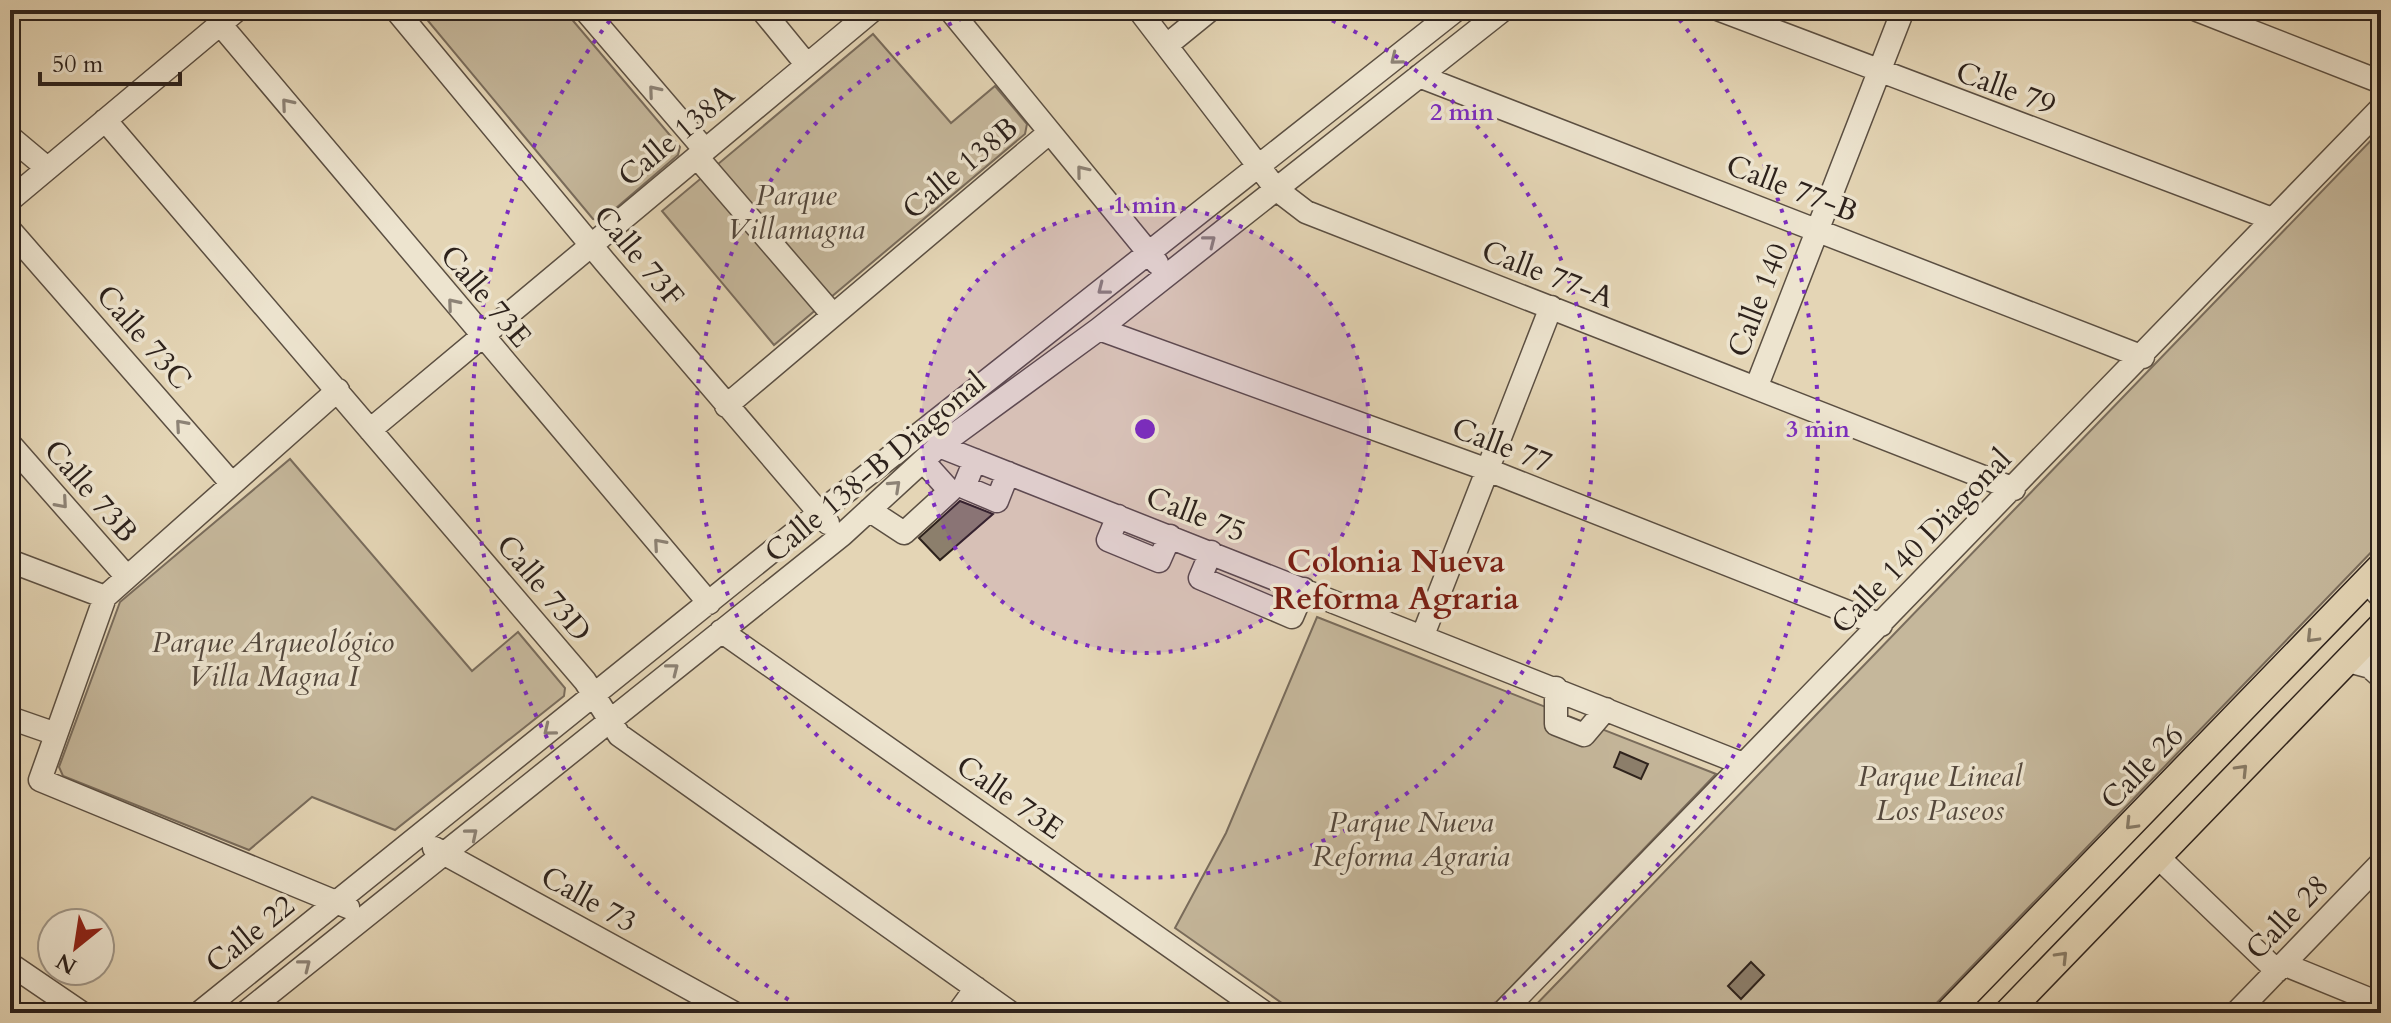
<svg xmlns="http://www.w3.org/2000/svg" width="2391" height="1023" font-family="Cardo,serif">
<rect width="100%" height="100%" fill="#e4d5b5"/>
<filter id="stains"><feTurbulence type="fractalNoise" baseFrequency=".0025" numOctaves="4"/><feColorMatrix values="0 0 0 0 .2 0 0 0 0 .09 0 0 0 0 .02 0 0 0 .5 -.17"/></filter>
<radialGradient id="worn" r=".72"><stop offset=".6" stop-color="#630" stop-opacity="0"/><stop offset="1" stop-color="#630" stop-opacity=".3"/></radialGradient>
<path fill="#c5b79b" stroke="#796c5c" stroke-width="2" d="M 419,10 L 564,10 L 680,147 L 678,155 L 602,220 L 593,219 Z
M 873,34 L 951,123 L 995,86 L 1027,124 L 1025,134 L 774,345 L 662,211 Z
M 2381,130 L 2381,542 L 1927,1013 L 1528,1013 Z
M 290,459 L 472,671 L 518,632 L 565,688 L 564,696 L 395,830 L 312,797 L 249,850 L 63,776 L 59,767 L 120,602 Z
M 1317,617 L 1716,774 L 1486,1013 L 1296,1013 L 1175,928 L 1226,833 Z"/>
<path fill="#8c7f6c" stroke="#2d221c" stroke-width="2" d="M 960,501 L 993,514 L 940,560 L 919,538 Z
M 1620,752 L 1648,764 L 1641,779 L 1614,767 Z
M 1751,962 L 1764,975 L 1741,999 L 1728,986 Z"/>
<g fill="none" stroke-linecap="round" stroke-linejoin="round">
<defs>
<path id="minor" d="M 396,10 L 605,262 L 828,523
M 585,10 L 705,150
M 762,10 L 807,65
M 950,10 L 1157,263
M 1139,10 L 1276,189 L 1306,212 L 2014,489
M 1720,10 L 2272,219
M 2197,10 L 2381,82
M 220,24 L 709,603
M 1167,45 L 1210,10
M 1419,76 L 2143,357
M 105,120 L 585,681 L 619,735 L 1011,1013
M 10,137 L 47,168
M 697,157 L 833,315
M 10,200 L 237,10
M 10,230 L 232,484
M 1099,329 L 1488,470 L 1881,625
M 1756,388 L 1903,10
M 338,390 L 105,597 L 40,780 L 348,907
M 726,406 L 1050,132
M 370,430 L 873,10
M 10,444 L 127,577
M 939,446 L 1743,764
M 975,460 L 964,487 L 997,501 L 1008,473
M 869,510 L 904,533 L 950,491 L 923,461
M 1118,516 L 1108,540 L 1159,561 L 1170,536
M 1211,552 L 1200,578 L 1292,617 L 1304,589
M 10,561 L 105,597
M 2366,581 L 2381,597
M 721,631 L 1265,1013
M 1423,635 L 1551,307
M 2348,661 L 2370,667 L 2381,677
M 1556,688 L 1556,724 L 1584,735 L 1606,709
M 10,718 L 56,734
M 434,848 L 734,1013
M 2158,857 L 2277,971
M 10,964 L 82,1013
M 2283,964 L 2381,1004
M 199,1013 L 818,514 L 1456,10
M 245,1013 L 842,535 L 939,446 L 1099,329 L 1503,10
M 958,1013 L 976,988
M 1502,1013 L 2381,108
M 2236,1013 L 2381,863"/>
<path id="major" d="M 1948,1013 L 2381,566
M 2007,1013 L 2381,626"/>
</defs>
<use href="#minor" stroke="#5b4f42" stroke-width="25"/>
<use href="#major" stroke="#2d221c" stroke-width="29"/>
<use href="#minor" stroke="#ede4cf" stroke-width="22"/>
<use href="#major" stroke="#e4d5b5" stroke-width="26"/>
</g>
<defs><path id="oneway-chevron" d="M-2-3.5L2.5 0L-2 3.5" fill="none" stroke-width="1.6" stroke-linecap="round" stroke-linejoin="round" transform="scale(2)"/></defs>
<g stroke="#8d8376">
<use href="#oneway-chevron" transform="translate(1396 59) rotate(141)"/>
<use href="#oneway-chevron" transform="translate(654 91) rotate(-130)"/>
<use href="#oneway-chevron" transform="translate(287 104) rotate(-130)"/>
<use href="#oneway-chevron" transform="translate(1082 171) rotate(-129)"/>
<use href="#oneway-chevron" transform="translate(1210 241) rotate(-38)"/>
<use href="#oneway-chevron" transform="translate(1103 289) rotate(142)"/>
<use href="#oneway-chevron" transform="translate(453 304) rotate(-130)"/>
<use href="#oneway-chevron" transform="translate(181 425) rotate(-131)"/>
<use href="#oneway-chevron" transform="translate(895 486) rotate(-43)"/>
<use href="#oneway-chevron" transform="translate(62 503) rotate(49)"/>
<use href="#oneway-chevron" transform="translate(659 544) rotate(-131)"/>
<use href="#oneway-chevron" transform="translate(673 669) rotate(-38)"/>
<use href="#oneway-chevron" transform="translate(549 730) rotate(141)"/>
<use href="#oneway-chevron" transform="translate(472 834) rotate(-40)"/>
<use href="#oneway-chevron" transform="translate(305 965) rotate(-38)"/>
</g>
<g stroke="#887c68">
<use href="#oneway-chevron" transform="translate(2312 637) rotate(134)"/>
<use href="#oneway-chevron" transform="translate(2242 770) rotate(-46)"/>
<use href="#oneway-chevron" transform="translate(2131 824) rotate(134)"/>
<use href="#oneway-chevron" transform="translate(2062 957) rotate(-46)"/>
</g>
<circle cx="1145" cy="429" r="224" fill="#7b2cbf" fill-opacity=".12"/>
<g fill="none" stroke="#7b2cbf" stroke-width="4" stroke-dasharray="4 8">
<circle cx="1145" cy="429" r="224"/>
<path d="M1310 11A449 449 0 1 1 980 11"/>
<path d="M809 1012A673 673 0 0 1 618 10M1672 10A673 673 0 0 1 1481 1012"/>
</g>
<g text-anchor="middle" stroke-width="7" stroke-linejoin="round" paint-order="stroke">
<g font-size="30" fill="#2d221c" stroke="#ede4cf">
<text transform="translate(2006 88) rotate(20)" y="10">Calle 79</text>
<text transform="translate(676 135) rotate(-40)" y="10">Calle 138A</text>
<text transform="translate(960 168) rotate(-40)" y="10">Calle 138B</text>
<text transform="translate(1792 188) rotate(21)" y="10">Calle 77-B</text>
<text transform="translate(639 256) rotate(50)" y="10">Calle 73F</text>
<text transform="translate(1548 274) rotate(21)" y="10">Calle 77-A</text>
<text transform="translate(486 296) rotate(50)" y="10">Calle 73E</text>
<text transform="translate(1758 300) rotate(-69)" y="10">Calle 140</text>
<text transform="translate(144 337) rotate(49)" y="10">Calle 73C</text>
<text transform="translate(1502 445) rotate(21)" y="10">Calle 77</text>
<text transform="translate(875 467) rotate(-40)" y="10">Calle 138-B Diagonal</text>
<text transform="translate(91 491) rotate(49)" y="10">Calle 73B</text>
<text transform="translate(1196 514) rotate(21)" y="10">Calle 75</text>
<text transform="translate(1921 541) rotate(-46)" y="10">Calle 140 Diagonal</text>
<text transform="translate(544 588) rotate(50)" y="10">Calle 73D</text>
<text transform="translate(2142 767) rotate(-46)" y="10">Calle 26</text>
<text transform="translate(1010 797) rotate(35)" y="10">Calle 73E</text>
<text transform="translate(589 899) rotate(29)" y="10">Calle 73</text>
<text transform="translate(2287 917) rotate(-46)" y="10">Calle 28</text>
<text transform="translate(250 934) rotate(-39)" y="10">Calle 22</text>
</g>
<g font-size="30" font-style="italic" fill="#53473c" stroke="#ede4cf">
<text x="796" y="205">Parque<tspan x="796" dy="34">Villamagna</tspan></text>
<text x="273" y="652">Parque Arqueológico<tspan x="273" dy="34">Villa Magna I</tspan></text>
<text x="1940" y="786">Parque Lineal<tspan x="1940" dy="34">Los Paseos</tspan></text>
<text x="1411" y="832">Parque Nueva<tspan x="1411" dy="34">Reforma Agraria</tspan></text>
</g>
<g font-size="32" font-weight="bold" fill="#7a1f14" stroke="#ede4cf">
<text x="1396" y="572">Colonia Nueva<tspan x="1396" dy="37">Reforma Agraria</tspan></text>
</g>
</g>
<circle cx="1145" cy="429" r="12" fill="#7b2cbf" stroke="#ede4cf" stroke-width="4"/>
<g font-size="24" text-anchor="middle" font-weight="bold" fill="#7b2cbf" stroke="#ede4cf" stroke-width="7" stroke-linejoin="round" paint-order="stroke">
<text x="1462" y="120">2 min</text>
<text x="1145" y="213">1 min</text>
<text x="1818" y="437">3 min</text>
</g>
<rect width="2391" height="1023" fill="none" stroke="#e4d5b5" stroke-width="40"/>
<rect x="12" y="12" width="2367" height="999" fill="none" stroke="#2d221c" stroke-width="4"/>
<rect x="20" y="20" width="2351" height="983" fill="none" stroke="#2d221c" stroke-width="2"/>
<g transform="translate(76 947) rotate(210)"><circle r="38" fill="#ede4cf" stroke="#a09687" stroke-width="2"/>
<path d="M0-6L14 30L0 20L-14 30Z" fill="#8f2418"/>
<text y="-12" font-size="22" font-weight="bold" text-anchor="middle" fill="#2d221c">N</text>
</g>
<path d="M40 72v12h140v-12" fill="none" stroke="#2d221c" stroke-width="4"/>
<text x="52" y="72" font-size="24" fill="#2d221c" stroke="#ede4cf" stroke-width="6" paint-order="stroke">50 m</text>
<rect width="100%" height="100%" filter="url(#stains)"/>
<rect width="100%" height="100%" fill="url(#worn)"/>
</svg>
